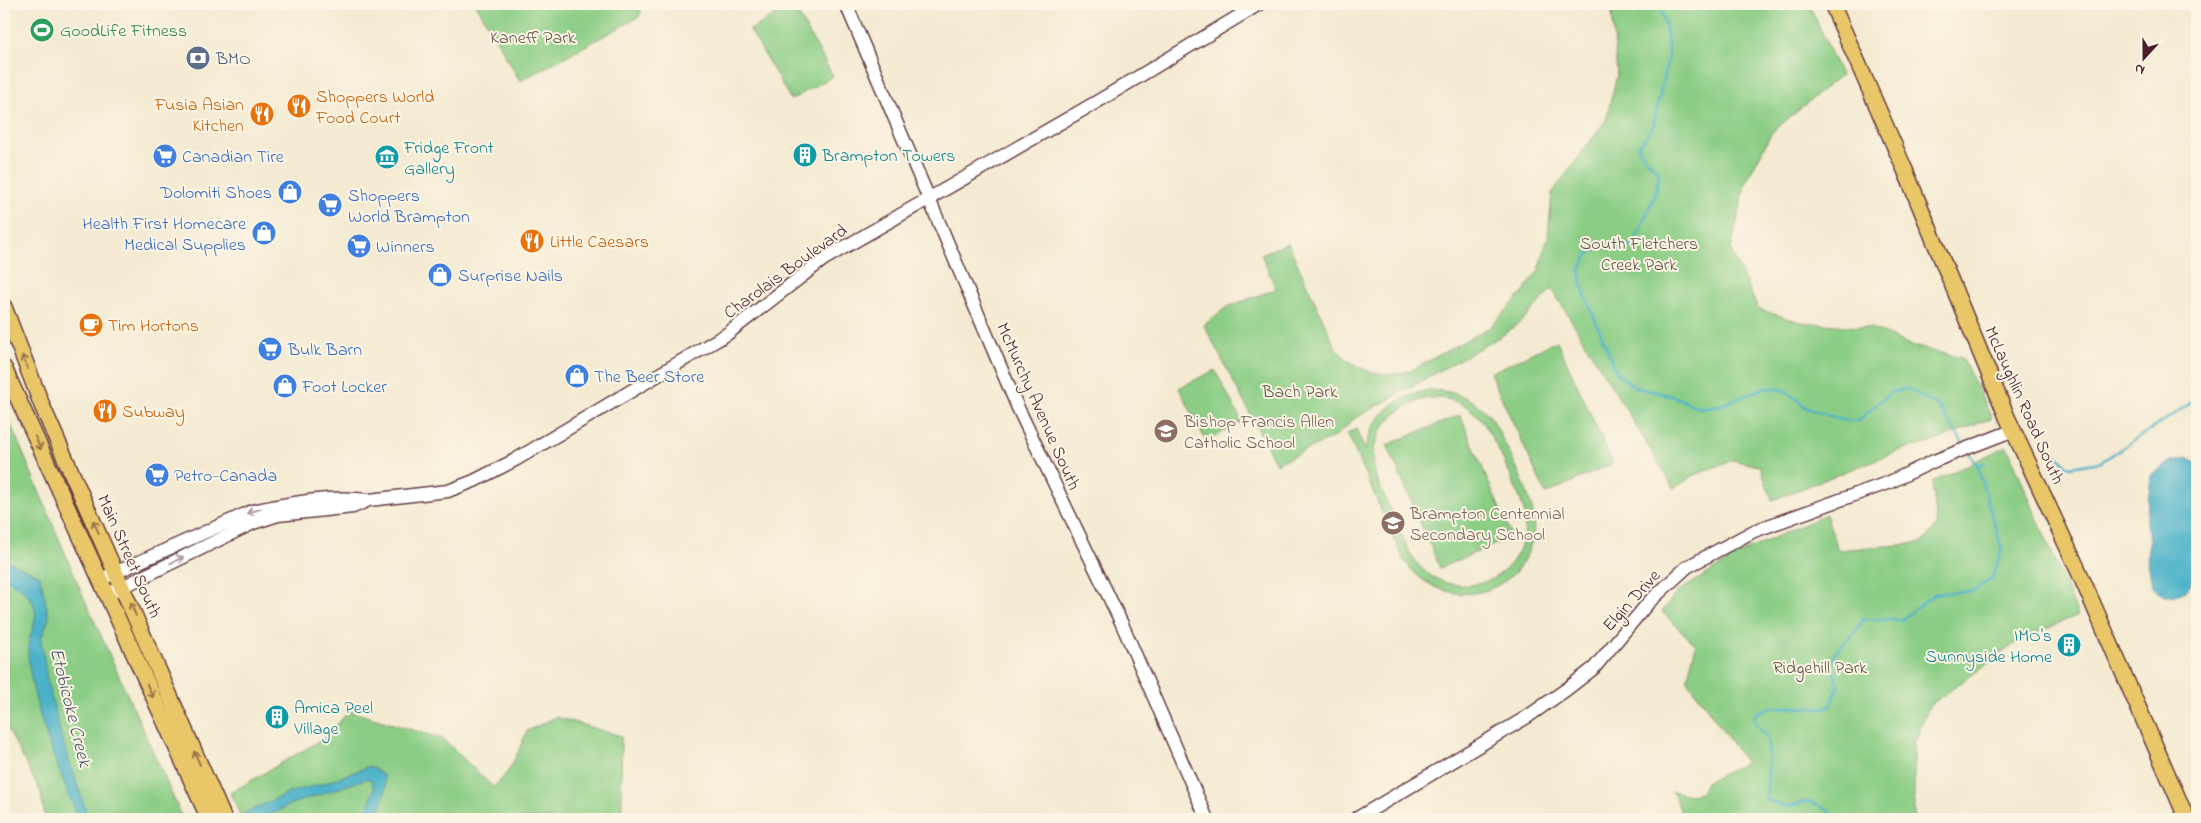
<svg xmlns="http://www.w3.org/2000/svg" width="2201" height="823" font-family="'Indie Flower',sans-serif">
<rect width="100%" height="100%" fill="#fcf5e5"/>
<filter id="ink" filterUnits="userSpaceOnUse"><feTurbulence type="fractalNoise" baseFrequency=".02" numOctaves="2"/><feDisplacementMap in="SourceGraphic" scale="10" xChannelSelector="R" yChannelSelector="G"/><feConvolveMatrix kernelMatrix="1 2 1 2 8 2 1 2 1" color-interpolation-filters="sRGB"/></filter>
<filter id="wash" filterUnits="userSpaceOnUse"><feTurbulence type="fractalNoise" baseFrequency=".0096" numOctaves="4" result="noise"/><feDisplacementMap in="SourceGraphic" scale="20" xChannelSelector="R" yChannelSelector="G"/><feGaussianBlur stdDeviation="1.12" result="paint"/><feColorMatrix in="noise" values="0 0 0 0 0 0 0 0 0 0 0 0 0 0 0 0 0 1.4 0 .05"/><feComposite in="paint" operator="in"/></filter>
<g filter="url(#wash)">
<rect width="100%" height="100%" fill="#f4ead1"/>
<path fill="#8bcd85" stroke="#6a7658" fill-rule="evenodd" d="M 476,4 L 643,4 L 639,17 L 520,81 Z
M 1608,4 L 1809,4 L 1841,75 L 1772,132 L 1745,184 L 1731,250 L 1758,309 L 1800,322 L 1872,328 L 1912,346 L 1962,358 L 1992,418 L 1930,443 L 1901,450 L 1772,500 L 1760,466 L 1732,460 L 1695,475 L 1674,488 L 1552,289 L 1523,320 L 1503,335 L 1354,419 L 1336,436 L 1276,464 L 1204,325 L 1227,307 L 1276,289 L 1261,254 L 1288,243 L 1336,348 L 1347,360 L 1368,371 L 1387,375 L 1410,371 L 1490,327 L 1522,294 L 1539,270 L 1548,237 L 1552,193 L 1606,120 L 1617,75 L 1612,13 Z
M 793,5 L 833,76 L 791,100 L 750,30 Z
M 1557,341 L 1613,463 L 1546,494 L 1490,373 Z
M 1215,370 L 1242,422 L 1206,441 L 1179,388 Z
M 1430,390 C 1456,391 1477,399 1493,420 C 1505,446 1536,499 1534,526 C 1529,598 1443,618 1403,559 L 1347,433 L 1356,429 L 1365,450 C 1372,415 1396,396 1430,390 ZM 1428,398 C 1446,397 1462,401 1476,414 C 1489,425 1523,499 1525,516 C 1526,530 1523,544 1516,556 C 1496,590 1449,595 1421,568 C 1407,554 1401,532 1393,515 C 1387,501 1379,487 1375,473 C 1366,436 1394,406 1428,398 Z
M 4,408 L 81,591 L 183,819 L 45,819 L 41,793 L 4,722 Z
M 1460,415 L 1512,537 L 1440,568 L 1387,445 Z
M 2007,446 L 2078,615 L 2020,640 L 1929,706 L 1914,744 L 1914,819 L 1684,819 L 1672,791 L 1689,795 L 1701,793 L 1706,782 L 1746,763 L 1687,680 L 1696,645 L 1662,612 L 1677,592 L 1747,550 L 1826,514 L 1838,550 L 1922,543 L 1937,525 L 1932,482 Z
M 349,711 L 443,739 L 493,787 C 511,774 518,751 527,731 L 556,717 L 621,736 L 622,819 L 242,819 L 230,793 L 326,737 Z"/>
<path fill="#4bb2c9" stroke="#4a687a" d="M 2189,458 L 2197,462 C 2197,487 2201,570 2189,587 C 2182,595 2174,596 2164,596 L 2152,586 L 2147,555 L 2150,538 L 2146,524 L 2151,475 L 2171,461 Z
M 4,559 L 40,576 L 49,618 L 41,639 L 47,680 L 63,743 L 89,819 L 79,819 C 59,772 30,702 28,651 C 27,638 38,622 35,609 C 30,592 18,586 4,578 Z
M 370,766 L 384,776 C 388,792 382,804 376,819 L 364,819 L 374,789 L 371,779 L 366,779 L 291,804 L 262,819 L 233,819 L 288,793 L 325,783 Z"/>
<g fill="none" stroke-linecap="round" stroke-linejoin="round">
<path stroke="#4bb2c9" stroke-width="2.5" d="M 1599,248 L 1588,254 L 1580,269 L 1583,290 L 1617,373 L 1634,387 L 1672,396 L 1700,408 L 1721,405 L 1764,388 L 1785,390 L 1807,408 L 1842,420 L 1858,421 L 1891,392 L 1909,389 L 1938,406 L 1965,446
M 1600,248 L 1632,247 L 1656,192 L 1659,172 L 1646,159 L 1638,147 L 1653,127 L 1668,57 L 1667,33 L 1660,4
M 2047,448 L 2070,467 L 2101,462 L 2197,399
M 1977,465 L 1985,463
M 1833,819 L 1831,812 L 1809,801 L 1786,807 L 1766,799 L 1769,754 L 1767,738 L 1754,721 L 1756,713 L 1770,707 L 1824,708 L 1832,704 L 1838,686 L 1832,667 L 1835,652 L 1855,632 L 1863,619 L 1901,620 L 1934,594 L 1973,591 L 1992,578 L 2002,550 L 1977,465 L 1969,453"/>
</g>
</g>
<g filter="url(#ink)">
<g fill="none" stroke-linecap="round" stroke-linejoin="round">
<defs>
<path id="minor" d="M 846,4 L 1018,408 L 1122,624 L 1207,819
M 99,580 L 252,511 C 289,503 331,495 368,500
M 106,595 L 253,523 L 278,515 L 353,507 L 369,500 L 448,491 L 474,481 L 515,460 L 727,334 L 824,259 L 1100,100 L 1259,4
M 1356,819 L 1527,717 L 1567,689 L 1594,668 L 1649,602 L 1687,567 L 1754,531 L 1890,482 L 1934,461 L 2014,430"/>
<path id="major" d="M 1832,4 L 1905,170 L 2007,417 L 2079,572 L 2187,819
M 4,307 L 43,408 L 224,819
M 4,368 L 209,819"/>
</defs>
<use href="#minor" stroke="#643d44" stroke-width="15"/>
<use href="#major" stroke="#643d44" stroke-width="18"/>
<use href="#minor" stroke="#fff" stroke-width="12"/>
<use href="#major" stroke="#e9c769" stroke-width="15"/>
</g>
<defs><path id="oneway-shaft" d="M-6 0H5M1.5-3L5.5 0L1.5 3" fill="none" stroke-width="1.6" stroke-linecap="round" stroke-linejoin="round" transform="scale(1.25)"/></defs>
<g stroke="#9a734a">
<use href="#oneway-shaft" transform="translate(25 362) rotate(-112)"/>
<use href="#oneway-shaft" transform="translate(38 443) rotate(66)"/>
<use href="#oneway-shaft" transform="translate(96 527) rotate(-114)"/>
<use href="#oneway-shaft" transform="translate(133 609) rotate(-113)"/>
<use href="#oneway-shaft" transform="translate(150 691) rotate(65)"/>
<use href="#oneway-shaft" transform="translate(197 758) rotate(-114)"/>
</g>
<g stroke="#ae9aa0">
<use href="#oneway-shaft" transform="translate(254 511) rotate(163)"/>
<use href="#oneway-shaft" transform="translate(177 560) rotate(-26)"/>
</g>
</g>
<defs>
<symbol id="stadium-disc" viewBox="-11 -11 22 22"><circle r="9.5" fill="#2e9e5b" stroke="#fcf5e5"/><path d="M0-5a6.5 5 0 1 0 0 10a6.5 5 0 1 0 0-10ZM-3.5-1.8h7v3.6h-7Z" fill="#fff"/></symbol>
<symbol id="bank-disc" viewBox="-11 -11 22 22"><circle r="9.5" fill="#5c6f8a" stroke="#fcf5e5"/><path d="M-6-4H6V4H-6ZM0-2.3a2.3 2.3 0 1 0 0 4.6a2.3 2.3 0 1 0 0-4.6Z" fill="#fff"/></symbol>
<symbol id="restaurant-disc" viewBox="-11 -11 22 22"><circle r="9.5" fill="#e8710a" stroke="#fcf5e5"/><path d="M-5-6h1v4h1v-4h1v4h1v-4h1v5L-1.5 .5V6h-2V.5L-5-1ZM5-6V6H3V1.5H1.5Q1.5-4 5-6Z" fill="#fff"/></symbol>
<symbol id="building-disc" viewBox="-11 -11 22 22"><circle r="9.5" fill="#0f9aa8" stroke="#fcf5e5"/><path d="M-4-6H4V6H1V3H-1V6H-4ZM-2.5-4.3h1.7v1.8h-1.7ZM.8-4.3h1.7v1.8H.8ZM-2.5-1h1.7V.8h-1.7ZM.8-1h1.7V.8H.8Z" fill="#fff"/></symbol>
<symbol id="supermarket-disc" viewBox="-11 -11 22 22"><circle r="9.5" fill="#3f7fe0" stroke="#fcf5e5"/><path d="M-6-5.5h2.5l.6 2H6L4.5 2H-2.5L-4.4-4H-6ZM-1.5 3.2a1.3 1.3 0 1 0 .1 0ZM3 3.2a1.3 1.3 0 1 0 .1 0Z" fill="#fff"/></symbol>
<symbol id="museum-disc" viewBox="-11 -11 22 22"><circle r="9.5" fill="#0f9aa8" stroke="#fcf5e5"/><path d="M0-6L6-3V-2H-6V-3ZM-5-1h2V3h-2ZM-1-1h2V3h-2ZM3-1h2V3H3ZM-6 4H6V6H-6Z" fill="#fff"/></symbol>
<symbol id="shop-disc" viewBox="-11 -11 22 22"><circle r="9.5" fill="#3f7fe0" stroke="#fcf5e5"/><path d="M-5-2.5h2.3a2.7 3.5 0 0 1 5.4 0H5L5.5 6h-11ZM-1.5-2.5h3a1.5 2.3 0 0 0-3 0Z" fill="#fff"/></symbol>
<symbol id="cafe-disc" viewBox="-11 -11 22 22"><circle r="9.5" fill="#e8710a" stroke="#fcf5e5"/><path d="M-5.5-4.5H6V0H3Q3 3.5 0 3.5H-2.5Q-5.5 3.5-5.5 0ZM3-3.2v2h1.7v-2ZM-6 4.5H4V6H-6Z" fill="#fff"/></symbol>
<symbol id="school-disc" viewBox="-11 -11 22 22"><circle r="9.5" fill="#8d6e63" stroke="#fcf5e5"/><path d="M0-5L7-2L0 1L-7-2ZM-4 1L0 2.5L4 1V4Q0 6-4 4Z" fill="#fff"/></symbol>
</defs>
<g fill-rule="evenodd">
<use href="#stadium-disc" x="28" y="16" width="28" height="28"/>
<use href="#bank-disc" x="184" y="44" width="28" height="28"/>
<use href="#restaurant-disc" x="285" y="92" width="28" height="28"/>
<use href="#restaurant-disc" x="248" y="100" width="28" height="28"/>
<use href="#building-disc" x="791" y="141" width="28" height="28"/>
<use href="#supermarket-disc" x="151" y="142" width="28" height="28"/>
<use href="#museum-disc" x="373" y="143" width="28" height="28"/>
<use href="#shop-disc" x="276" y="178" width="28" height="28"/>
<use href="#supermarket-disc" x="316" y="191" width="28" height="28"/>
<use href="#shop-disc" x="250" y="219" width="28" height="28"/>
<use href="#restaurant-disc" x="518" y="227" width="28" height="28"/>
<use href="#supermarket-disc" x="345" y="232" width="28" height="28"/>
<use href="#shop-disc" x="426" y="261" width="28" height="28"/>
<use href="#cafe-disc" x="77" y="311" width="28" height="28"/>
<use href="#supermarket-disc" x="256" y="335" width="28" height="28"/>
<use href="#shop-disc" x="563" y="362" width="28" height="28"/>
<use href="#shop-disc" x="271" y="372" width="28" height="28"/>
<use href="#restaurant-disc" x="91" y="397" width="28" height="28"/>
<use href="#school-disc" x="1152" y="417" width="28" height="28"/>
<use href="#supermarket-disc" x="143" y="461" width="28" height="28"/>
<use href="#school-disc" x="1379" y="509" width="28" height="28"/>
<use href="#building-disc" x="2055" y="631" width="28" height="28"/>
<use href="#building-disc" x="263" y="703" width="28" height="28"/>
</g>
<g text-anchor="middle" stroke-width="4" stroke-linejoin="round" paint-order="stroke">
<g font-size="18" fill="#27864d" stroke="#fcf5e5" text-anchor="start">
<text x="60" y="36">GoodLife Fitness</text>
</g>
<g font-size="18" fill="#5e5346" stroke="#fcf5e5">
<text x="533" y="43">Kaneff Park</text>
<text x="1639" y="249">South Fletchers<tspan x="1639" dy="21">Creek Park</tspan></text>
<text x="1300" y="397">Bach Park</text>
<text x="1820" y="673">Ridgehill Park</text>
</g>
<g font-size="18" fill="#4e5e75" stroke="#fcf5e5" text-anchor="start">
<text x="216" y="64">BMO</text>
</g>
<g font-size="18" fill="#c56008" stroke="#fcf5e5" text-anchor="start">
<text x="316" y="102">Shoppers World<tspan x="316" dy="21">Food Court</tspan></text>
<text x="244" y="110" text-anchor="end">Fusia Asian<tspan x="244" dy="21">Kitchen</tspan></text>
<text x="550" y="247">Little Caesars</text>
<text x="108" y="331">Tim Hortons</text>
<text x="122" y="417">Subway</text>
</g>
<g font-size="18" fill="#0d838f" stroke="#fcf5e5" text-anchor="start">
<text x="404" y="153">Fridge Front<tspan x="404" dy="21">Gallery</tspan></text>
<text x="822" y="161">Brampton Towers</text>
<text x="2052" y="641" text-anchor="end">IMO's<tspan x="2052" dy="21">Sunnyside Home</tspan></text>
<text x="294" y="713">Amica Peel<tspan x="294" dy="21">Village</tspan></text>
</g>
<g font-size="18" fill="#366cbe" stroke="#fcf5e5" text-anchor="start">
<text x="182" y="162">Canadian Tire</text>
<text x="272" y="198" text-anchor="end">Dolomiti Shoes</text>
<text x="348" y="201">Shoppers<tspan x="348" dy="21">World Brampton</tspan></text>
<text x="246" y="229" text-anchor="end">Health First Homecare<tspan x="246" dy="21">Medical Supplies</tspan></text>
<text x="376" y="252">Winners</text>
<text x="458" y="281">Surprise Nails</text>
<text x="288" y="355">Bulk Barn</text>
<text x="594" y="382">The Beer Store</text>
<text x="302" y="392">Foot Locker</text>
<text x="174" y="481">Petro-Canada</text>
</g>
<g font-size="18" fill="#4a1f2b" stroke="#fcf5e5">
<text transform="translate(785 271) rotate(-36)" y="6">Charolais Boulevard</text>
<text transform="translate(2025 405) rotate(66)" y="6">McLaughlin Road South</text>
<text transform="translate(1039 406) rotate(66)" y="6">McMurchy Avenue South</text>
<text transform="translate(130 556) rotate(66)" y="6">Main Street South</text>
<text transform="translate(1631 600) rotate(-48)" y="6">Elgin Drive</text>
</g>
<g font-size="18" fill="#785e54" stroke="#fcf5e5" text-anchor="start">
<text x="1184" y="427">Bishop Francis Allen<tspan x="1184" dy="21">Catholic School</tspan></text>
<text x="1410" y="519">Brampton Centennial<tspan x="1410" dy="21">Secondary School</tspan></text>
</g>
<g font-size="19" font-style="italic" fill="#4a5a6a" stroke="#fcf5e5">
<text transform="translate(72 707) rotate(76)" y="7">Etobicoke Creek</text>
</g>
</g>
<rect width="2201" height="823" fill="none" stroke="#fcf5e5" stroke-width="20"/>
<g transform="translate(2144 58) rotate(201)" stroke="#fcf5e5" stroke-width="4" paint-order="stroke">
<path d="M0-4L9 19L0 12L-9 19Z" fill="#4a1f2b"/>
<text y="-8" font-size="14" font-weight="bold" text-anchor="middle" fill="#4a1f2b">N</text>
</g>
</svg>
